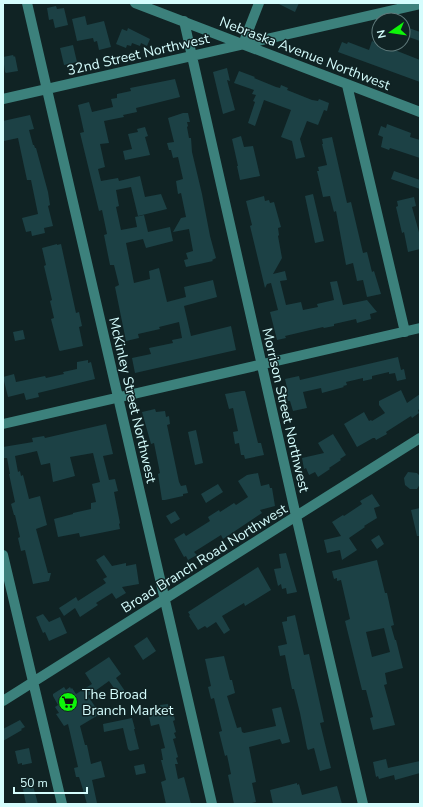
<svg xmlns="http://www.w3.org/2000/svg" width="423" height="807" font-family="'Nunito Sans',sans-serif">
<rect width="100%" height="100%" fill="#102324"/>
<path fill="#1c4145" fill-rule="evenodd" d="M 277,3 L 299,3 L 295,12 Z
M 56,6 L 57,9 L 64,8 L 68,25 L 55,28 L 53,19 L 49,20 L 47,8 Z
M 85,16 L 87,25 L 104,21 L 111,47 L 99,50 L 97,41 L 94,42 L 93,38 L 77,41 L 72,19 Z
M 406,27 L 420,32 L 420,41 L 403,35 Z
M 128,28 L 150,39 L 147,46 L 141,43 L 140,46 L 132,43 L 131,46 L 127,45 L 126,48 L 116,44 L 122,29 L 127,31 Z
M 372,41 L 420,60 L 420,82 L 338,52 L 342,42 L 347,44 L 348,42 L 369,50 Z
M 73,45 L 77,62 L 64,65 L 60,48 Z
M 13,55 L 14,57 L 15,56 L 18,71 L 6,73 L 5,72 L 3,57 Z
M 227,68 L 230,81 L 227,80 L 235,110 L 223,114 L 213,72 Z
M 239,71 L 255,77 L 254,78 L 276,87 L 280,88 L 281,85 L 288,88 L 287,90 L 312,100 L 318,101 L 319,99 L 329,103 L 327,111 L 324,110 L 318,125 L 307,121 L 300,139 L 305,157 L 296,159 L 292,141 L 281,137 L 291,110 L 264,100 L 255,126 L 248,123 L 255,102 L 253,101 L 256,95 L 252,94 L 254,90 L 234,83 Z
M 175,79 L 180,97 L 136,108 L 137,112 L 123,115 L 124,117 L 104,121 L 109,143 L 100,144 L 105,167 L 98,169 L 101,181 L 118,178 L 119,181 L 140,176 L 145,197 L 161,194 L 167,209 L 138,216 L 131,187 L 116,190 L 119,206 L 116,207 L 121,230 L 137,227 L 135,217 L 144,215 L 148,232 L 170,227 L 173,241 L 146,248 L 143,239 L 126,243 L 134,283 L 150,279 L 149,271 L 159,268 L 167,302 L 186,297 L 184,287 L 213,280 L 217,297 L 184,306 L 191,336 L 231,326 L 236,350 L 135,373 L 132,358 L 151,354 L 149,348 L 173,343 L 172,340 L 182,338 L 179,322 L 159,327 L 160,329 L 138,334 L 139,338 L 126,341 L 115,287 L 119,285 L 114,265 L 110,265 L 104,235 L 107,234 L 102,210 L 99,211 L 80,133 L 84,132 L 78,105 L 89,102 L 92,112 L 113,107 L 111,99 L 117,98 L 117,94 L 131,91 L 130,88 Z
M 183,113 L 188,113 L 190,122 L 187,122 L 188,126 L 187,127 L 189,138 L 191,138 L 192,152 L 202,194 L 210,236 L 216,258 L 212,260 L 213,261 L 186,267 L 184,260 L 188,259 L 186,253 L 193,251 L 189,229 L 173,232 L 181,218 L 186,217 L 181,193 L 178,194 L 176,181 L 183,179 L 178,157 L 173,158 L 171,150 L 169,150 L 167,143 L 174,142 L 168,118 Z
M 30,115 L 34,129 L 29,130 L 33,145 L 34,145 L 35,148 L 36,148 L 48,192 L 50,205 L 48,206 L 53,226 L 44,228 L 45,233 L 32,236 L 31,231 L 26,232 L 22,218 L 38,214 L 31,180 L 27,180 L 18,138 L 4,141 L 3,135 L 3,121 Z
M 387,124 L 411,133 L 410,137 L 420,140 L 420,158 L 390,148 L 389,150 L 381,147 L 383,137 L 378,135 L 381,126 L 386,128 Z
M 145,127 L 148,136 L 145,137 L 150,155 L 125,160 L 123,151 L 132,149 L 128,134 L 138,132 L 137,129 Z
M 241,136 L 244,147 L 253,146 L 260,176 L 240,180 L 237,166 L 238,166 L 232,139 Z
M 332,137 L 347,203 L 351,202 L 363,253 L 367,252 L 372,272 L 374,271 L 381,294 L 367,297 L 363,280 L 357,281 L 353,263 L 346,265 L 336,211 L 334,212 L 330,196 L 323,197 L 317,171 L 319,171 L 318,167 L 327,165 L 322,144 L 323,144 L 322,139 Z
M 394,171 L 420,180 L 420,189 L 391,179 Z
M 313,194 L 324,241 L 315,243 L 305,196 Z
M 264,196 L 265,201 L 269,200 L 270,203 L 274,202 L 281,227 L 278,228 L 279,235 L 278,236 L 282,258 L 273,274 L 285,271 L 287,280 L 280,281 L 286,305 L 301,302 L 303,310 L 318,307 L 317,304 L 334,300 L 330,282 L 337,281 L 343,305 L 367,300 L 377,312 L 370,314 L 371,319 L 357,323 L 356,319 L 334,324 L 334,326 L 324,328 L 323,327 L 285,336 L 286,338 L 277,340 L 270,312 L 278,310 L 271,283 L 267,284 L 265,288 L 250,226 L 252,225 L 246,201 Z
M 414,197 L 416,206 L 412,207 L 420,236 L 420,249 L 408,252 L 404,232 L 402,233 L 396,207 L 398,206 L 397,201 Z
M 57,244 L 57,245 L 61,244 L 76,313 L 79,312 L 82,326 L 79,327 L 83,346 L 60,351 L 59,350 L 51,319 L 54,318 L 50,301 L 52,300 L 44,266 L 46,265 L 42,248 Z
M 23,330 L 25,339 L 15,341 L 13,332 Z
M 398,357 L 401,370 L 404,369 L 406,379 L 397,381 L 395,373 L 389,374 L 389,372 L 372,376 L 372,379 L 363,381 L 363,378 L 346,382 L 347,385 L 343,386 L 344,387 L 322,393 L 321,388 L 303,392 L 307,408 L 293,411 L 290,401 L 288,401 L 286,393 L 288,392 L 285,379 L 299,376 L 300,380 Z
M 88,360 L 88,363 L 91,362 L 95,379 L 38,393 L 39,397 L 26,400 L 24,393 L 8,397 L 3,377 L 14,374 L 16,382 L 45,376 L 46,378 L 64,374 L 63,372 L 77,369 L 77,362 Z
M 401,390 L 407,403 L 420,394 L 420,409 L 418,410 L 419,413 L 412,418 L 411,416 L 386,432 L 387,434 L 376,440 L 375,438 L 373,438 L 357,447 L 344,424 L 364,412 L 369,421 L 371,420 L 372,421 L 385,413 L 379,405 L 379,401 Z
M 242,391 L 245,391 L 258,443 L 261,443 L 264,455 L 245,459 L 244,455 L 241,455 L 239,443 L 235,444 L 233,432 L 238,431 L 233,408 L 229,409 L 225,394 Z
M 155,409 L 156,412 L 165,411 L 166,417 L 169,416 L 170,424 L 167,425 L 179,482 L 181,486 L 186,485 L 188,493 L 183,494 L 183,496 L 165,500 L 162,500 L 158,474 L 160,473 L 154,443 L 151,444 L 142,412 Z
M 106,424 L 113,454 L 103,456 L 109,480 L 115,479 L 118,491 L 114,492 L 120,523 L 119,524 L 120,529 L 80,537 L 79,533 L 58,537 L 54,519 L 73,514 L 73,513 L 91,509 L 91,503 L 96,502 L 92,484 L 100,482 L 93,453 L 70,457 L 75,476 L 53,482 L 50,463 L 41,465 L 37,451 L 15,456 L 18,472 L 20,471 L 21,476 L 23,475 L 29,499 L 40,496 L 47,525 L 36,529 L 48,573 L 51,573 L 49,581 L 33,584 L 25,550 L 21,551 L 18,538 L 20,537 L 15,515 L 14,515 L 11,504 L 15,502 L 9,474 L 10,474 L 7,458 L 3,458 L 3,447 L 33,442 L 32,438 L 44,436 L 45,438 Z
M 196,430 L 203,463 L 195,465 L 188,432 Z
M 333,434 L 346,455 L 340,459 L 341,460 L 329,468 L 330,469 L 318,477 L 315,472 L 309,475 L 306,468 L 304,469 L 302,458 L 324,453 L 318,443 Z
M 408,472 L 417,473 L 420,476 L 420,484 L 417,489 L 410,489 L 405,485 L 404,478 Z
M 258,473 L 261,486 L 269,484 L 270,488 L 272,488 L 275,506 L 260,510 L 262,513 L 223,539 L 221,535 L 194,552 L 197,555 L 188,560 L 186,556 L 184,557 L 174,539 L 184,533 L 186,536 L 210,521 L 208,517 L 219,510 L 220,512 L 234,503 L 236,505 L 248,497 L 238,481 L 247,475 Z
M 218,484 L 223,492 L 206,503 L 201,494 Z
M 372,494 L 380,506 L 374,508 L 377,518 L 364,526 L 365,527 L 349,538 L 357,550 L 342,560 L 340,550 L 327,553 L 324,540 L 341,536 L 332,522 L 343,515 L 344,516 L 362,504 L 360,501 Z
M 420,508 L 420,536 L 417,536 L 411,510 Z
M 175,511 L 180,519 L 171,524 L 166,516 Z
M 379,535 L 384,544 L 377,549 L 371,540 Z
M 286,553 L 297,592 L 287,594 L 286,588 L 282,589 L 281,584 L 278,586 L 274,569 L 281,568 L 279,554 Z
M 104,555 L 112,566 L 126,563 L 126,566 L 136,564 L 139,584 L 122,587 L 126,593 L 116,599 L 112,593 L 96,603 L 98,605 L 80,617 L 75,608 L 64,616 L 59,608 L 76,597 L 78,601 L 106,583 L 103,579 L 107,577 L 96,560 Z
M 377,560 L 385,593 L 387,593 L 394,625 L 391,626 L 395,640 L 396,640 L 403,668 L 385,673 L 387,684 L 384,685 L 395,725 L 373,730 L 370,718 L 373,717 L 366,690 L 362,690 L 345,621 L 350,619 L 341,580 L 337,581 L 337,578 L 334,579 L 332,571 ZM 384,628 L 390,652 L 372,657 L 366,632 Z
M 258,567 L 271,590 L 245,606 L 244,603 L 222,616 L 230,630 L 224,634 L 216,622 L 207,628 L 205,626 L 198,630 L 189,616 L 190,615 L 188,612 Z
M 43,614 L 49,622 L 60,617 L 67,633 L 49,641 L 45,632 L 43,633 L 36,617 Z
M 295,615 L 304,655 L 309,654 L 324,722 L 320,723 L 331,768 L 320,771 L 314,748 L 308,750 L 307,748 L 300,713 L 294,689 L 292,689 L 285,655 L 280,656 L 278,646 L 287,644 L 282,622 L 287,621 L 287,617 Z
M 147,637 L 156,651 L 143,660 L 134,646 Z
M 224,656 L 230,680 L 232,680 L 235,693 L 227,696 L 237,728 L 241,727 L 242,732 L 244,733 L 276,726 L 272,709 L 281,707 L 290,742 L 282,744 L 280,739 L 249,747 L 256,782 L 252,783 L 256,802 L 248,804 L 234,804 L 228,775 L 231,774 L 227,755 L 225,756 L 219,732 L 222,731 L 214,698 L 211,699 L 208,687 L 211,686 L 205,659 Z
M 109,657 L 121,674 L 116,678 L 127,694 L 121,698 L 109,681 L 88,696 L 100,714 L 80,726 L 85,745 L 87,745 L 91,764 L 101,761 L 105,777 L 92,780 L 97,803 L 87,804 L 81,783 L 79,777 L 76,777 L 74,768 L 78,767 L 68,724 L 64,726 L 56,714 L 59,713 L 55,707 L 58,705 L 53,696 L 53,694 L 64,687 L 66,690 L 70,687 L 71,689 L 72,688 L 76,694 L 92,684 L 85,673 Z
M 168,704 L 169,708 L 172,707 L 175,720 L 173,721 L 176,732 L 174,733 L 176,738 L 173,739 L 178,757 L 176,758 L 178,764 L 175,764 L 178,779 L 184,777 L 191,804 L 166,804 L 161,782 L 166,780 L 161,760 L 163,760 L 161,749 L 165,748 L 159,724 L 151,726 L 149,717 L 151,717 L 150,712 L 161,709 L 160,705 Z
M 132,718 L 135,729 L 134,729 L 139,749 L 130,751 L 128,749 L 123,728 L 104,732 L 103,724 Z
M 20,720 L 25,727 L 21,729 L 22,730 L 3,741 L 3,729 Z
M 29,748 L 32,763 L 22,765 L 22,763 L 18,764 L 15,751 Z
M 386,759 L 388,768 L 420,761 L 420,773 L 395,780 L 394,775 L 379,779 L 378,776 L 376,777 L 373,762 Z
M 144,764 L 146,773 L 136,775 L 134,766 Z
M 32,782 L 38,804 L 26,804 L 22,785 Z
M 297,783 L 297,785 L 299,784 L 302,795 L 337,786 L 342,804 L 273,804 L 270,790 Z"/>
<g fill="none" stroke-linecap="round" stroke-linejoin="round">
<path stroke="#3c817c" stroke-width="10" d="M 27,3 L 212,804
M 135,3 L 420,112
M 184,21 L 296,516 L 363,804
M 243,44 L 259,3
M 347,85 L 405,332
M 3,99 L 420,4
M 3,424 L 420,328
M 3,555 L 62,804
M 3,701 L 420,438"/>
</g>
<defs>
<symbol id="supermarket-disc" viewBox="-11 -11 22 22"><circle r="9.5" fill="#0ef409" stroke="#102324"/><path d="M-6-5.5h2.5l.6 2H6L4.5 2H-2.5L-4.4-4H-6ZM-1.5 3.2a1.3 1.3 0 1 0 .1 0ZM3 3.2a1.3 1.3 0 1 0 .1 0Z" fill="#111"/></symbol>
</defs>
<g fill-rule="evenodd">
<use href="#supermarket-disc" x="57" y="691" width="22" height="22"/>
</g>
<g text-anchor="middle" stroke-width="3" stroke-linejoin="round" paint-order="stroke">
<g font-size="14" fill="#d5fdfd" stroke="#102324">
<text transform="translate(305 53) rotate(21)" y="5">Nebraska Avenue Northwest</text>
<text transform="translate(138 54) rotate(-13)" y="5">32nd Street Northwest</text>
<text transform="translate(133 400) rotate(77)" y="5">McKinley Street Northwest</text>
<text transform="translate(286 410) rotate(77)" y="5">Morrison Street Northwest</text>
<text transform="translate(204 558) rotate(-32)" y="5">Broad Branch Road Northwest</text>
</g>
<g font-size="14" fill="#d5fdfd" stroke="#102324" text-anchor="start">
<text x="82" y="699">The Broad<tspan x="82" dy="16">Branch Market</tspan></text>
</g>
</g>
<rect width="423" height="807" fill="none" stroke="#d5fdfd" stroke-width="8"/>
<g transform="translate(391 32) rotate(257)"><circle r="19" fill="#102324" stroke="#5f7a7b"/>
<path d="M0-3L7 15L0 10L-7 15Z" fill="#0ef409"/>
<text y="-6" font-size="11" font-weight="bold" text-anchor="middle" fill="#d5fdfd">N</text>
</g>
<path d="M14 787v6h73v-6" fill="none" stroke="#d5fdfd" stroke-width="2"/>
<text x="20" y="787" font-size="12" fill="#d5fdfd" stroke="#102324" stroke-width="3" paint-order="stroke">50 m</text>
</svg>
